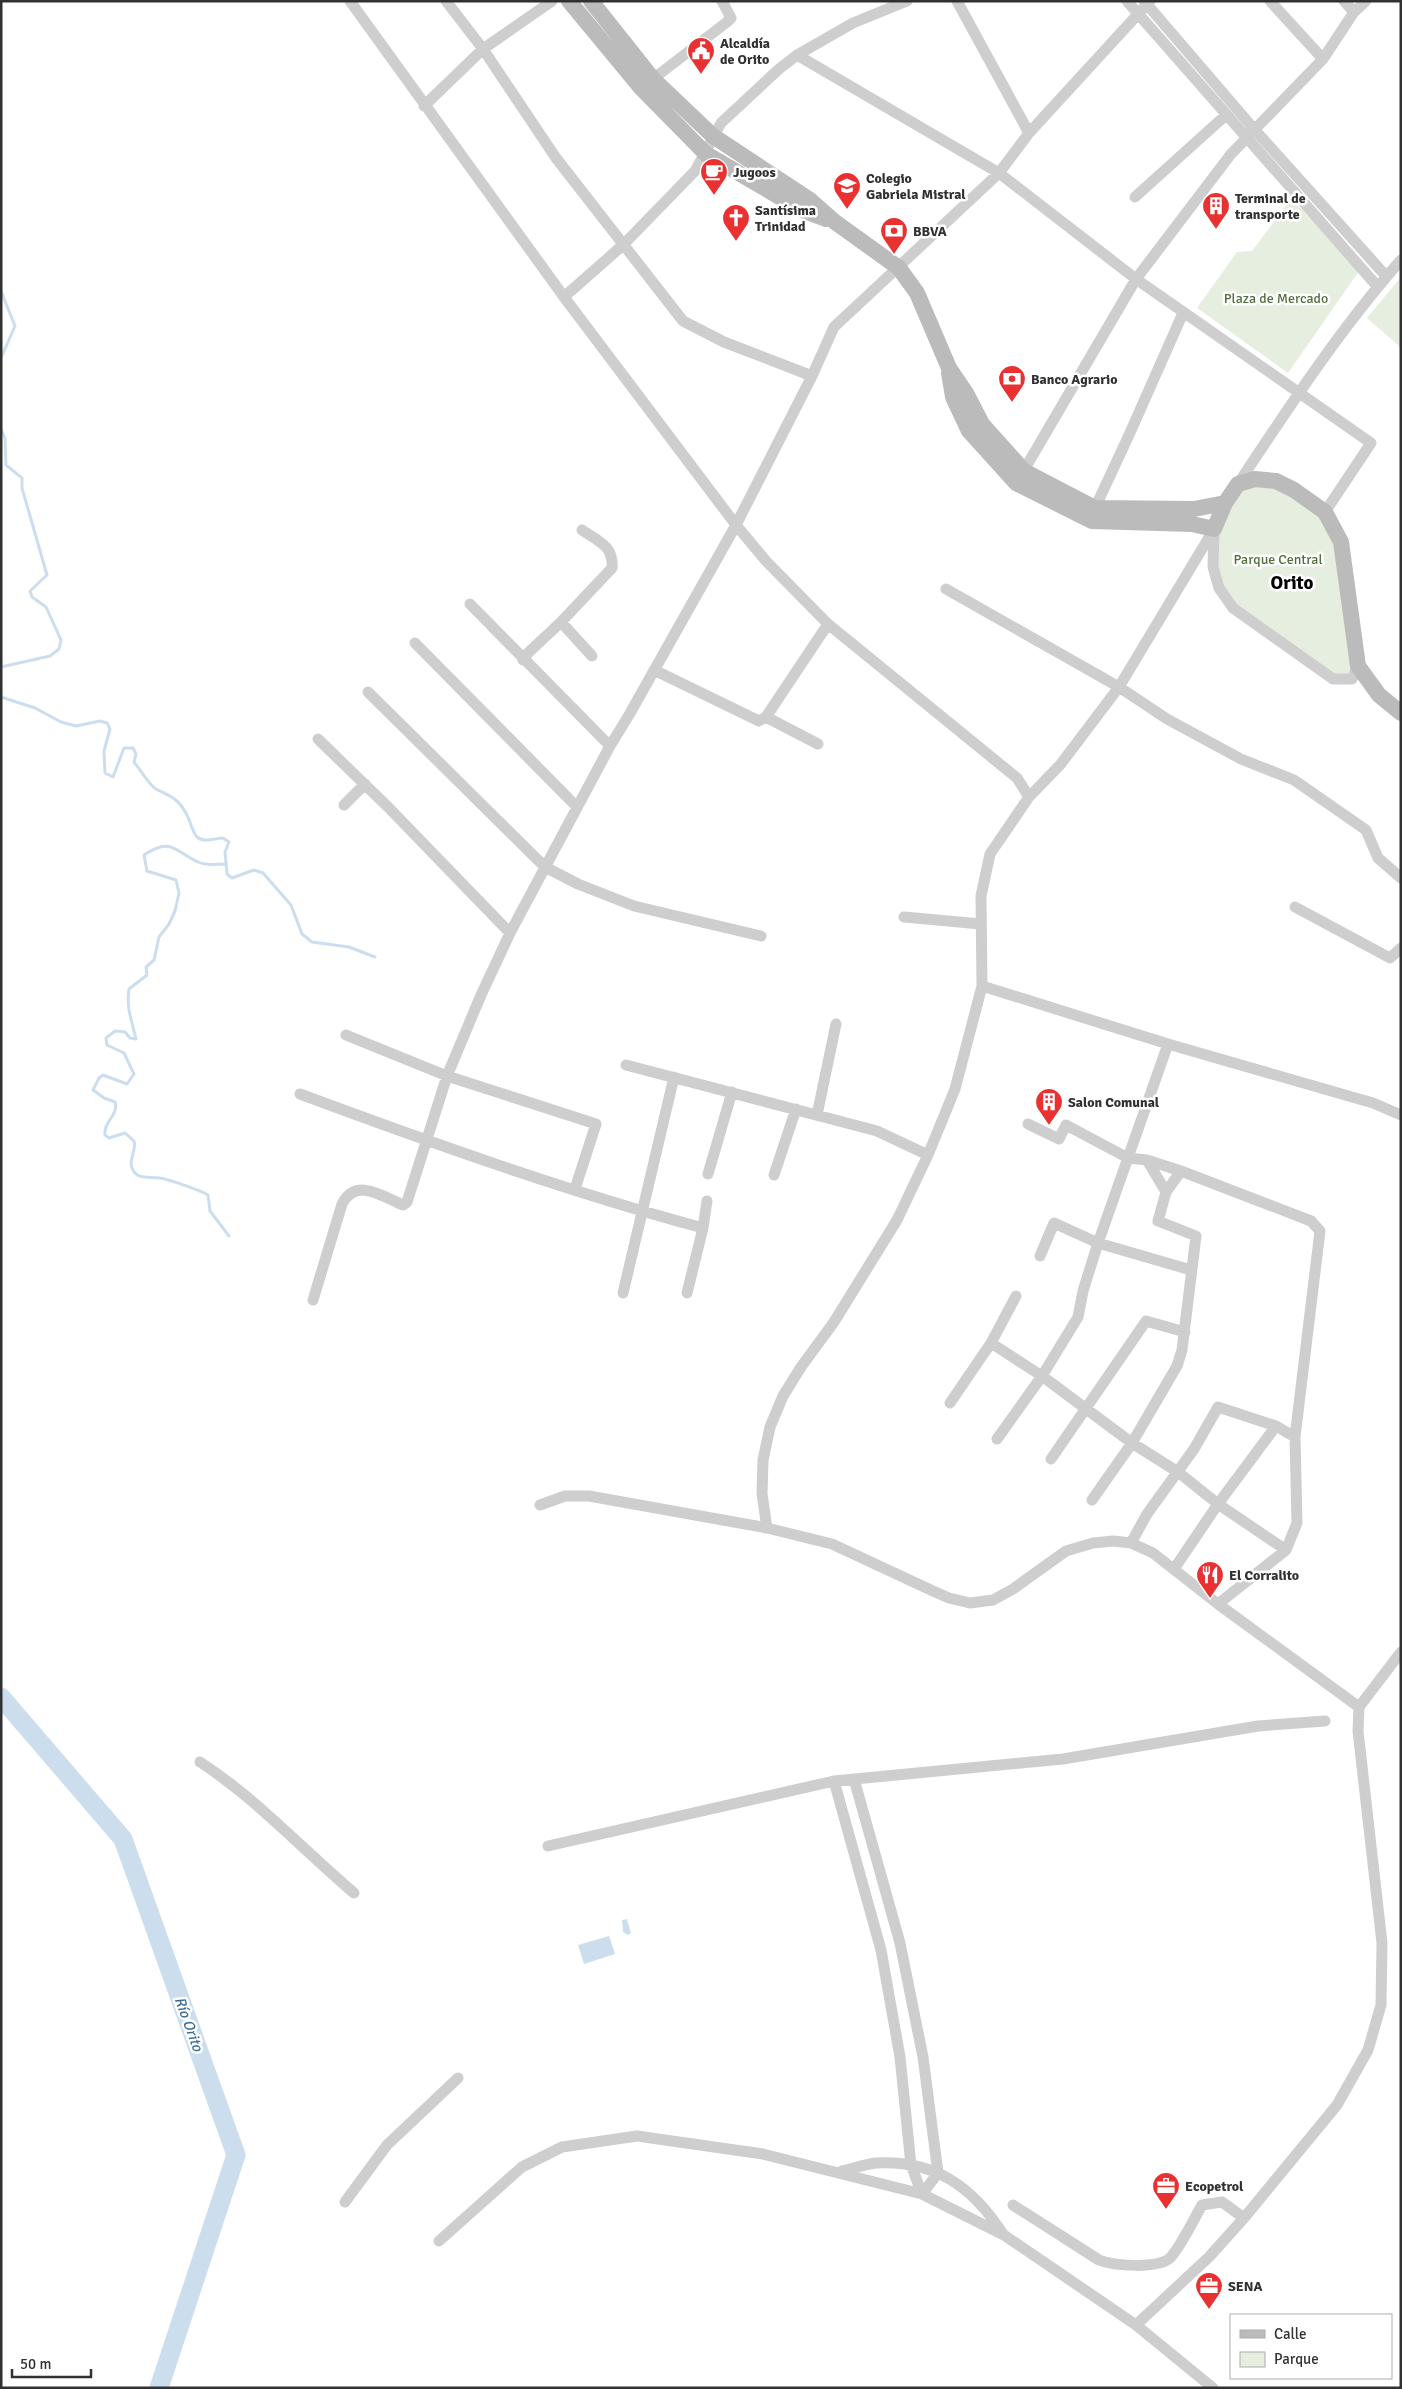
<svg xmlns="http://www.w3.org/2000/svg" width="1402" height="2389" font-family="Signika,sans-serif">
<rect width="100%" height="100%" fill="#fff"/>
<path fill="#e6eedf" d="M 1291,199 L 1323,230 L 1359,271 L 1288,373 L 1197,308 L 1237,252 L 1252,251 Z
M 1401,277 L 1401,351 L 1398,345 L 1367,318 Z
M 1255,479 L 1325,512 L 1341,542 L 1352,679 L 1333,679 L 1233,608 L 1219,588 L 1214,529 L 1225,503 Z"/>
<path fill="#ccdeee" d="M 627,1919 L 631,1933 L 628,1935 L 623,1932 L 622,1920 Z
M 609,1936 L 615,1954 L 584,1964 L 578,1945 Z"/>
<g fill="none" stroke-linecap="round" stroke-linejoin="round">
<path stroke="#ccdeee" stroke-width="3" d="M 1,291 L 15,326 L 1,358
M 1,429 L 5,438 L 6,465 L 22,478 L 22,488 L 47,575 L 30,591 L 32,597 L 46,607 L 61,640 L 59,649 L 50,656 L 1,667
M 1,697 L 35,708 L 61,722 L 76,726 L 100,721 L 107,723 L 110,729 L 104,751 L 105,773 L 113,777 L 124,748 L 133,748 L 136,754 L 134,762 C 139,768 151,787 156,789 C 167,795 178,798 184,810 C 189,816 193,834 197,837 C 204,843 215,838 223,838 L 229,842 L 225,852 L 227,874 L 232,878 L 254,870 L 263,873 L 291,905 L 302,934 L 312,942 L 349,947 L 375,957
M 226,864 C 217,864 206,866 198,862 C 175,852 172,836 144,855 L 147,871 L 176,880 L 179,893 L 175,911 L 169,924 L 159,937 L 154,960 L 146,967 L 147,975 L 129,989 C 126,1008 132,1021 136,1039 L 130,1038 L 125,1032 L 115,1031 L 106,1038 L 107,1045 L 124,1053 L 134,1074 L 127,1084 L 103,1075 L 99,1078 L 93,1090 L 104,1098 L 115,1102 C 119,1115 103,1122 105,1135 L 109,1138 L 125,1133 L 134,1141 C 137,1150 128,1160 132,1168 C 137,1181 150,1176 160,1178 C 168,1179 202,1191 208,1195 L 210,1211 L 229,1236"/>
<path stroke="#ccdeee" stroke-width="19" d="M 1,1697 L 123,1839 L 236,2155 L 159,2388"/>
<path stroke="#cecece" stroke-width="11" d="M 350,1 L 564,297 L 736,525 L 766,561 L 828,624 L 1017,778 L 1029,797
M 446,1 L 483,49 L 556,158 L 683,321 L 724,342 L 812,376
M 957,1 L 1029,133
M 1127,1 L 1377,286
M 1144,1 L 1254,129 L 1386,276
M 1270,1 L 1323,59
M 1344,1 L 1354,12
M 797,55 L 999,173 L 1136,279 L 1371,443 L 1325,512
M 649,82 L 727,22 L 731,18 L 722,1
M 424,106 L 483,49 L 552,1
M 1135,197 L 1226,115
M 564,297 L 623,245 L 695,171 L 721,123 L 779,69 L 797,55 L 853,23 L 907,1
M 1020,477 L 1136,279 L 1231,154 L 1323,59 L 1354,12 L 1366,1
M 1238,484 C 1289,407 1340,329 1401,260
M 1095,508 L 1129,435 L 1183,313
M 1214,530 L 1213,567 L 1219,588 L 1233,608 L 1333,679 L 1352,679 L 1358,666
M 946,589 L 1119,687 L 1167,719 L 1241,759 L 1294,780 L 1366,830 L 1378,858 L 1401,878
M 470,604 L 610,746
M 561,622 L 592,656
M 415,643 L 577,807
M 523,660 L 528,653 L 561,622 L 612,568 C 614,546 598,541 582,530
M 654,670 L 759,721 L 766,717 L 828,624
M 368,692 L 545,867 L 578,884 L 634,906 L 761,936
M 766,717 L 818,744
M 318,739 L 388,807 L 510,933
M 344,805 L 365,784
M 1295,907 L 1390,958 L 1401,948
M 904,917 L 981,924
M 982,986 L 1168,1044 L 1373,1103 L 1401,1115
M 346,1035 L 447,1076 L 596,1124 L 575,1189
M 626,1065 L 877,1131 L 928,1155
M 300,1094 C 432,1143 566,1191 703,1228
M 817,1115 L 836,1024
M 1028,1124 L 1059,1139 L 1066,1125 L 1128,1158 L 1147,1160 L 1181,1171 L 1311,1221 L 1320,1231 L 1295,1437 L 1297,1523 L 1286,1550 L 1218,1604
M 1147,1160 L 1166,1192
M 708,1174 L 732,1092
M 774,1175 L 796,1109
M 1040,1256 L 1054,1223 L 1098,1243 L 1191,1270
M 623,1293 L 674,1077
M 687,1293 L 703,1228 L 707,1201
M 313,1300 L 342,1204 C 356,1177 382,1196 403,1205 L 407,1202 L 447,1076 L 481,995 L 510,933 L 610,746 L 629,715 L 736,525 L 812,376 L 834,327 L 999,173 L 1029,133 L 1150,1
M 991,1343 L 1042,1376 L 1132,1443 L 1178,1472 L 1218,1504 L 1286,1550
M 950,1403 L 991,1343 L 1016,1296
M 997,1439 L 1042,1376 L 1078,1317 L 1083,1291 L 1098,1243 L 1168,1044
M 1051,1459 L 1146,1321 L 1185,1332
M 1092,1500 L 1132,1443 L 1177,1366 L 1182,1350 L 1196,1236 L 1158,1221 L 1166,1192 L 1181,1171
M 540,1505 L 565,1496 L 589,1496 L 767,1528 L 832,1544 L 933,1591 L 949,1598 L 970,1603 L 993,1600 L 1013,1589 L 1066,1551 L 1093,1543 L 1113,1541 L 1131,1543 L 1153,1553 L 1218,1604 L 1359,1707
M 767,1528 L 762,1494 L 763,1460 L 770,1427 L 783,1396 L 801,1367 L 834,1322 L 897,1220 L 928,1155 L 955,1089 L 982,986 L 981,896 L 990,854 L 1029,797 L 1060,765 L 1119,687 L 1214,529
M 1131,1543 L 1147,1514 L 1194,1449 L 1218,1407 L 1276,1426 L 1295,1437
M 1174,1569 L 1218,1504 L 1276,1426
M 200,1762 C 257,1799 302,1849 354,1893
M 854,1779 L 900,1943 L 923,2057 L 938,2173 L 922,2194
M 834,1781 L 881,1950 L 900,2057 L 911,2165 L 922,2194
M 548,1846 L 834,1781 L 1063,1759 L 1258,1726 L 1325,1721
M 842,2171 C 853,2169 865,2164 876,2163 C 935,2160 972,2186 1003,2234
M 345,2202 L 387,2145 L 458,2078
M 1013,2205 L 1099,2260 C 1113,2266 1158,2269 1170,2258 C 1180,2248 1194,2219 1202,2205 L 1222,2202 L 1244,2218
M 439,2241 L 522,2167 L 562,2147 L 637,2136 L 763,2154 L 922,2194 L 1004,2235 L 1136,2325 L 1213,2388
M 1136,2325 L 1209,2257 L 1244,2218 L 1337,2105 L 1368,2050 L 1381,2005 L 1382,1943 L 1358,1731 L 1359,1707 L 1401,1652"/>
<path stroke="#bbb" stroke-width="16" d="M 569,1 L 641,88 L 706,154 L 802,210 L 826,219
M 591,1 L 653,79 L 713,136 L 810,200 L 835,222 L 899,268 L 917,293 L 949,368 L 966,393 L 982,424 L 1024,471 L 1095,508 L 1194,509 L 1225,503
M 949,373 L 953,397 L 969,431 L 1016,483 L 1092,521 L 1192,524 L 1214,529 L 1225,503 L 1238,484 L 1255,479 L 1276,481 L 1294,490 L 1325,512 L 1341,542 L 1358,666 L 1379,695 L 1401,713"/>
</g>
<defs>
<symbol id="civic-pin" viewBox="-11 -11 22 30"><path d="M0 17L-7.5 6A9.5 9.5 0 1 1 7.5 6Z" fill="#ea3132" stroke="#fff"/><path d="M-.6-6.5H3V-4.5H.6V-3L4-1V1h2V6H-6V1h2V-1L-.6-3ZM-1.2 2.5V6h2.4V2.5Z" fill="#fff"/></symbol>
<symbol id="cafe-pin" viewBox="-11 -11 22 30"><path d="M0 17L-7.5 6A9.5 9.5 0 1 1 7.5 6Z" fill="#ea3132" stroke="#fff"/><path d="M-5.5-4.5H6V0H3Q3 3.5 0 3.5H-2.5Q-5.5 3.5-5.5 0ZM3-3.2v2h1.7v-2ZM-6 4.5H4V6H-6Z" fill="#fff"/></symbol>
<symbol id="school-pin" viewBox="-11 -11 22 30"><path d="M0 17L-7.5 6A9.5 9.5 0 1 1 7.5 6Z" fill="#ea3132" stroke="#fff"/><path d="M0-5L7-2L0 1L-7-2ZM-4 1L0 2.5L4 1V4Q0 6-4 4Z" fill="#fff"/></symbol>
<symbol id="building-pin" viewBox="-11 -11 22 30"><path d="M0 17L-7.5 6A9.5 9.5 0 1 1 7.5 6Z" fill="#ea3132" stroke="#fff"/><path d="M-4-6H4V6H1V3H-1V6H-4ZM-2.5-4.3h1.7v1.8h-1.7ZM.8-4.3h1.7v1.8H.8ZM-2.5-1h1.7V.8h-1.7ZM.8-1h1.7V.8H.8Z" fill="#fff"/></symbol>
<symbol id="church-pin" viewBox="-11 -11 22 30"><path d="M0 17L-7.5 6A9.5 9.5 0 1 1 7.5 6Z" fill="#ea3132" stroke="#fff"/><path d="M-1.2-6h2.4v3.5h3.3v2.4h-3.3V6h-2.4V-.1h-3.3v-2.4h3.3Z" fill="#fff"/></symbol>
<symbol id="bank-pin" viewBox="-11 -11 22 30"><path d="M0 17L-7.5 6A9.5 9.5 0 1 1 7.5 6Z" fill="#ea3132" stroke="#fff"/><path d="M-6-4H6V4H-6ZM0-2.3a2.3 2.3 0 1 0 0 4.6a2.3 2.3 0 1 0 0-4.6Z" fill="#fff"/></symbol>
<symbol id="restaurant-pin" viewBox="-11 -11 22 30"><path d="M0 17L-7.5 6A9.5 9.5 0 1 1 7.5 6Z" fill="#ea3132" stroke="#fff"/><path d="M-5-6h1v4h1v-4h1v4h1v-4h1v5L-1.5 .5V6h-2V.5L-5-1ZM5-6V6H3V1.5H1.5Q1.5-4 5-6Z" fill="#fff"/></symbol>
<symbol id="office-pin" viewBox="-11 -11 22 30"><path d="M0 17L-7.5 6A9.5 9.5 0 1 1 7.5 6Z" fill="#ea3132" stroke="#fff"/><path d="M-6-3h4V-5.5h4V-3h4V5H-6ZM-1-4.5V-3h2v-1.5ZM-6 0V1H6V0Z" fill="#fff"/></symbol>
</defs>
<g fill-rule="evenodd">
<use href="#civic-pin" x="685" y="35" width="32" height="43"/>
<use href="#cafe-pin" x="698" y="156" width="32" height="43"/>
<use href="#school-pin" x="831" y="170" width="32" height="43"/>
<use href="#building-pin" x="1200" y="190" width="32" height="43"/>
<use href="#church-pin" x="720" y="202" width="32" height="43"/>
<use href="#bank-pin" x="878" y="215" width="32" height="43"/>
<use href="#bank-pin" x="996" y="363" width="32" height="43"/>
<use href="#building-pin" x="1033" y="1086" width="32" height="43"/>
<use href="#restaurant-pin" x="1194" y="1559" width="32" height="43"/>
<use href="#office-pin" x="1150" y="2170" width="32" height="43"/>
<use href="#office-pin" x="1193" y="2270" width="32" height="43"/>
</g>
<g text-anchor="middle" stroke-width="5" stroke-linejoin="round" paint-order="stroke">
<g font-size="14" font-weight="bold" fill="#313131" stroke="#fff" text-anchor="start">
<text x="720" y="48">Alcaldía<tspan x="720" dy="16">de Orito</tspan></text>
<text x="733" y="177">Jugoos</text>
<text x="866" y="183">Colegio<tspan x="866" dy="16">Gabriela Mistral</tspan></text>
<text x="1235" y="203">Terminal de<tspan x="1235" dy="16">transporte</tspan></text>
<text x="755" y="215">Santísima<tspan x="755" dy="16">Trinidad</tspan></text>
<text x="913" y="236">BBVA</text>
<text x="1031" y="384">Banco Agrario</text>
<text x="1068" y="1107">Salon Comunal</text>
<text x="1229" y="1580">El Corralito</text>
<text x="1185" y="2191">Ecopetrol</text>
<text x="1228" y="2291">SENA</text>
</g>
<g font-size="14" fill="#516f3c" stroke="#fff">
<text x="1276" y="303">Plaza de Mercado</text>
<text x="1278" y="564">Parque Central</text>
</g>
<g font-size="15" font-style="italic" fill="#3c6d97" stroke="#fff">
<text transform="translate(189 2024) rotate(70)" y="5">Río Orito</text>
</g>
<g font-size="19" font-weight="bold" fill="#000" stroke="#fff">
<text x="1292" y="589">Orito</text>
</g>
</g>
<rect width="1402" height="2389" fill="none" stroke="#313131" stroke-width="5"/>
<rect x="1230" y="2314" width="162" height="65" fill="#ffffff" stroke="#adadad"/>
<rect x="1240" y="2330" width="25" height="8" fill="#bbbbbb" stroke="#adadad"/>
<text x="1274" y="2339" font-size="15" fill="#313131">Calle</text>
<rect x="1240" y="2352" width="25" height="15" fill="#e6eedf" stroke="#adadad"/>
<text x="1274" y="2364" font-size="15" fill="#313131">Parque</text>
<path d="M12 2369v8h79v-8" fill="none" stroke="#313131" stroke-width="2.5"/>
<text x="20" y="2369" font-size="15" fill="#313131" stroke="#ffffff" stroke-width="4" paint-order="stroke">50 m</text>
</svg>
